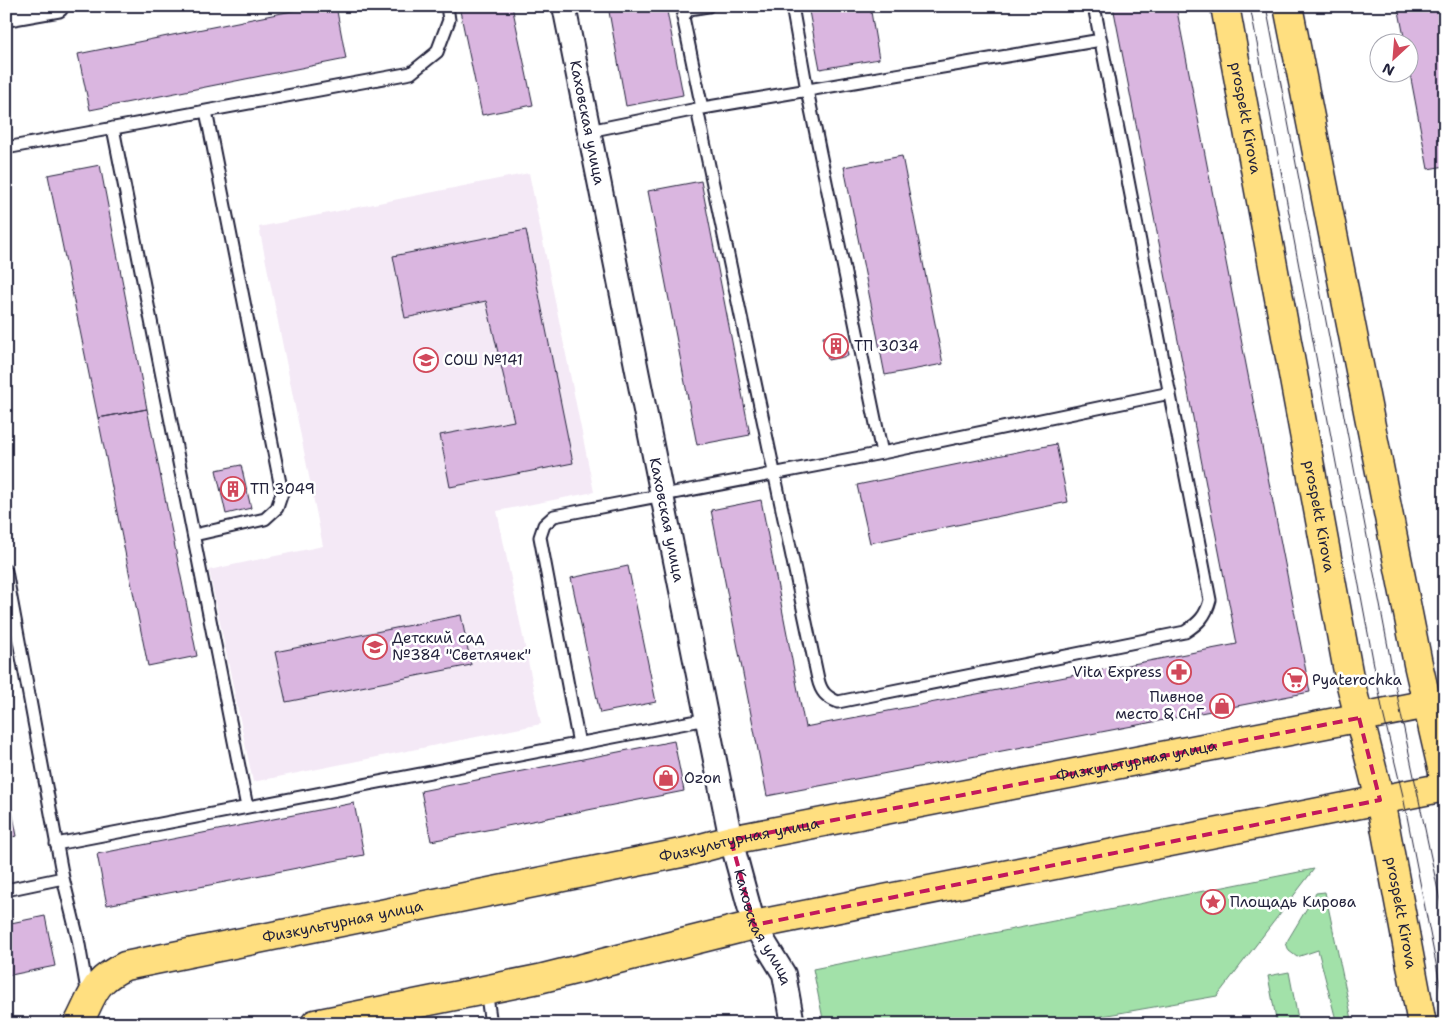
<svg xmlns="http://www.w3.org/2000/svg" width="1451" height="1030" font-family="'Shantell Sans',sans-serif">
<rect width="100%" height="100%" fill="#fff"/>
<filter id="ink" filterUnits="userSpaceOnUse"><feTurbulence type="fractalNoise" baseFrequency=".02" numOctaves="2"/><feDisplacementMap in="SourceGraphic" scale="10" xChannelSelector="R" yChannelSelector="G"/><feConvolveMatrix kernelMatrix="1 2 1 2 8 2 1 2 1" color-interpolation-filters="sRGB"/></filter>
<g filter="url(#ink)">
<path fill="#f4e9f6" d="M 529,173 L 594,492 L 497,511 L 541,724 L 253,782 L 209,570 L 323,546 L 259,227 Z"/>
<path fill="#a2e1a9" stroke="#628272" d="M 1314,869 L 1217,996 L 1056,1024 L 824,1024 L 813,969 Z
M 1325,892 L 1353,1024 L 1337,1024 L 1318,950 L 1297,957 L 1289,951 L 1286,943 L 1316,893 Z
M 1289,972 L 1299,1024 L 1277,1024 L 1268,976 Z"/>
<path fill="#dab6e0" stroke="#22223b" d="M 317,6 L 336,6 L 346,59 L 90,110 L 78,54 Z
M 459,6 L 512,6 L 533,105 L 482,115 Z
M 608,6 L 666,6 L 683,95 L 626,106 Z
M 808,6 L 870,6 L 879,59 L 820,69 Z
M 1113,6 L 1176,6 L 1310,692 L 767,796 L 711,510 L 761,500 L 805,727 L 1237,644 Z
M 1398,6 L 1445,6 L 1445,166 L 1428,169 L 1408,63 L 1408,42 L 1405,42 Z
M 902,156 L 943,364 L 885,375 L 844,167 Z
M 100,165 L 147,409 L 98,418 L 48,175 Z
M 701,181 L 750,435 L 697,445 L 648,191 Z
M 526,230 L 573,463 L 450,487 L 440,435 L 514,421 L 486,301 L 405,318 L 393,256 Z
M 844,333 L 848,356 L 828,360 L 823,337 Z
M 147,409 L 197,656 L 148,666 L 98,418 Z
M 1056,444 L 1068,502 L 870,543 L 857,485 Z
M 241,465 L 251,508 L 226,514 L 216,470 Z
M 628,566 L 656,702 L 600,713 L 571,578 Z
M 461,615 L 471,665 L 286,702 L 275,652 Z
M 674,741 L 684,791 L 431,841 L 421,791 Z
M 6,780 L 17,836 L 6,838 Z
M 354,803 L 364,855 L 107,905 L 97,854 Z
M 45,916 L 55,966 L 6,976 L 6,924 Z"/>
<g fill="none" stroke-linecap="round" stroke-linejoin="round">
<defs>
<path id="lane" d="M 1094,6 L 1210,600 C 1206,616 1199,623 1185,632 L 838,702 C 826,697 821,692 818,679 L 697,109 L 1101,40
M 702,108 L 683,17 L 689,9 L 708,6
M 113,128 L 247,807
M 589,131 L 697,109
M 6,148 L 411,73 L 437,52 L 449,20 L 447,6
M 882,453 L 1170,393
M 194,535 L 265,519 L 277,508 L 282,493 L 206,111
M 6,571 L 63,878
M 579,744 L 540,537 L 544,525 L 554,516 L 882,453 L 807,90 L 792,6
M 56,844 L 707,719
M 6,890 L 63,878 L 78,939 L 88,996
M 486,990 L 491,1024"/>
<g id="street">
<path id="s1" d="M 564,6 L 731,840 L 754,925 L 784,974 L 793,1024"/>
<path d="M 6,15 L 57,6"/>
</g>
<g id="primary">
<path id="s2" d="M 1225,6 L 1349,677 L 1380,800 L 1422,1024"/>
<path d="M 1288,6 L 1418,664 L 1445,781"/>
<path id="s3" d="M 78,1024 C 94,994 92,982 125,966 L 686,852 L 731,840 L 1428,704"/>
<path d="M 315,1024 L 539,979 L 754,925 L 1445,787"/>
</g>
</defs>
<use href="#lane" stroke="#22223b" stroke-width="15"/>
<use href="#street" stroke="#22223b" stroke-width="26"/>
<use href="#primary" stroke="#22223b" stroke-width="31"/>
<use href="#lane" stroke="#fff" stroke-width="11"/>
<use href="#street" stroke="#fff" stroke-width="22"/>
<use href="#primary" stroke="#ffdf80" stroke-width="28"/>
<path stroke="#22223b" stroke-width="1" d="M 1250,6 L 1383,713 L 1403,796 L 1445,1009
M 1266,6 L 1400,710 L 1445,924"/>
</g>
</g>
<path fill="none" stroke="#c2185b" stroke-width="4" stroke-dasharray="10 6" stroke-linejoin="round" d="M 1359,718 L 1380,800 L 754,925 L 731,840 Z"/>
<defs>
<symbol id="building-ring" viewBox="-11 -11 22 22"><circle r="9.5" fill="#fff" stroke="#d1495b" stroke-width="1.5"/><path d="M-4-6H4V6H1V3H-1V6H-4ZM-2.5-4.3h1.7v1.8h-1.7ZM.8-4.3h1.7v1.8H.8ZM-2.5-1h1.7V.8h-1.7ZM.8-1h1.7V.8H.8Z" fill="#d1495b"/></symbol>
<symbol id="school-ring" viewBox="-11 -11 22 22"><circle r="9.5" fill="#fff" stroke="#d1495b" stroke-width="1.5"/><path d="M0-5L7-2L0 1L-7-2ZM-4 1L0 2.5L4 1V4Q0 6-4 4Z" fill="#d1495b"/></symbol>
<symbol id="pharmacy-ring" viewBox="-11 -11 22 22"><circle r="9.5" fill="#fff" stroke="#d1495b" stroke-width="1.5"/><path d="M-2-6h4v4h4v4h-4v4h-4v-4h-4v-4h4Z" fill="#d1495b"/></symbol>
<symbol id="supermarket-ring" viewBox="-11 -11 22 22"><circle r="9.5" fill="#fff" stroke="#d1495b" stroke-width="1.5"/><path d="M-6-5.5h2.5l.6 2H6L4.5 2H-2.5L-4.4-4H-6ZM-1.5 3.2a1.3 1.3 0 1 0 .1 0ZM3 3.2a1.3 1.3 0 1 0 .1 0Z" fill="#d1495b"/></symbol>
<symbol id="shop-ring" viewBox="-11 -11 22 22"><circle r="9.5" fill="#fff" stroke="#d1495b" stroke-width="1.5"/><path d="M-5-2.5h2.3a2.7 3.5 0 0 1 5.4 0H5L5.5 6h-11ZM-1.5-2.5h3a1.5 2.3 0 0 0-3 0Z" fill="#d1495b"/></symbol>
<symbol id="sight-ring" viewBox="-11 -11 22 22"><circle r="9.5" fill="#fff" stroke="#d1495b" stroke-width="1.5"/><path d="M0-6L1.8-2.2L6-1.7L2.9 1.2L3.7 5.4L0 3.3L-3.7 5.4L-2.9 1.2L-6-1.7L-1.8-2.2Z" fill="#d1495b"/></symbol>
</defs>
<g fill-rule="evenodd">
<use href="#building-ring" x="822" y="332" width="28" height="28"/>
<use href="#school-ring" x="412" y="346" width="28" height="28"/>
<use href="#building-ring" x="219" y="475" width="28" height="28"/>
<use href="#school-ring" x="361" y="633" width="28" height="28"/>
<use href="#pharmacy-ring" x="1165" y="658" width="28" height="28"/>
<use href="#supermarket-ring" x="1281" y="666" width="28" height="28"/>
<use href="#shop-ring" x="1208" y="692" width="28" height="28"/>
<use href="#shop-ring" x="652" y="764" width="28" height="28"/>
<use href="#sight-ring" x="1199" y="888" width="28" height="28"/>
</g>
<g text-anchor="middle" stroke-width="5" stroke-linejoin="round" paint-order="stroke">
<g font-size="15" fill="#22223b" stroke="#fff">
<text dy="5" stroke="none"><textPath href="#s2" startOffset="114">prospekt Kirova</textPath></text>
<text dy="5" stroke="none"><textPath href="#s1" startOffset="119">Каховская улица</textPath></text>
<text dy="5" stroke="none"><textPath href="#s2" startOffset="519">prospekt Kirova</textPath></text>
<text dy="5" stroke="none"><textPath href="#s1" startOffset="524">Каховская улица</textPath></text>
<text dy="5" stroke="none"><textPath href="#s3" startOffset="1109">Физкультурная улица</textPath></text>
<text dy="5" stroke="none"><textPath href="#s3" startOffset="704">Физкультурная улица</textPath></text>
<text dy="5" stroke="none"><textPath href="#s2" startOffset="924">prospekt Kirova</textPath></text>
<text dy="5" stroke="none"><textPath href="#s3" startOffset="299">Физкультурная улица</textPath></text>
<text dy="5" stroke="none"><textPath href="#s1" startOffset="944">Каховская улица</textPath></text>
</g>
<g font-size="15" fill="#22223b" stroke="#fff" text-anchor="start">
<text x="854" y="351">ТП 3034</text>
<text x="444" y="365">СОШ №141</text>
<text x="250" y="494">ТП 3049</text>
<text x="392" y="643">Детский сад<tspan x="392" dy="17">№384 "Светлячек"</tspan></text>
<text x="1162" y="677" text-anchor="end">Vita Express</text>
<text x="1312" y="685">Pyaterochka</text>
<text x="1204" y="702" text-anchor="end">Пивное<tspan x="1204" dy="17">место &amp; СнГ</tspan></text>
<text x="684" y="783">Ozon</text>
<text x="1230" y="907">Площадь Кирова</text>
</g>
</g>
<rect width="1451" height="1030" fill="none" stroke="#fff" stroke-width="25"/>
<rect x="12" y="12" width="1426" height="1005" fill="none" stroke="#22223b" stroke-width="2" filter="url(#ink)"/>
<g transform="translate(1394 58) rotate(206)"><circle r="24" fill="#ffffff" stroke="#a7a7b1"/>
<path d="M0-4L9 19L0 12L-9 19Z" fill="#d1495b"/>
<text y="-8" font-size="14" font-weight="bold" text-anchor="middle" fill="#22223b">N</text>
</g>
</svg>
